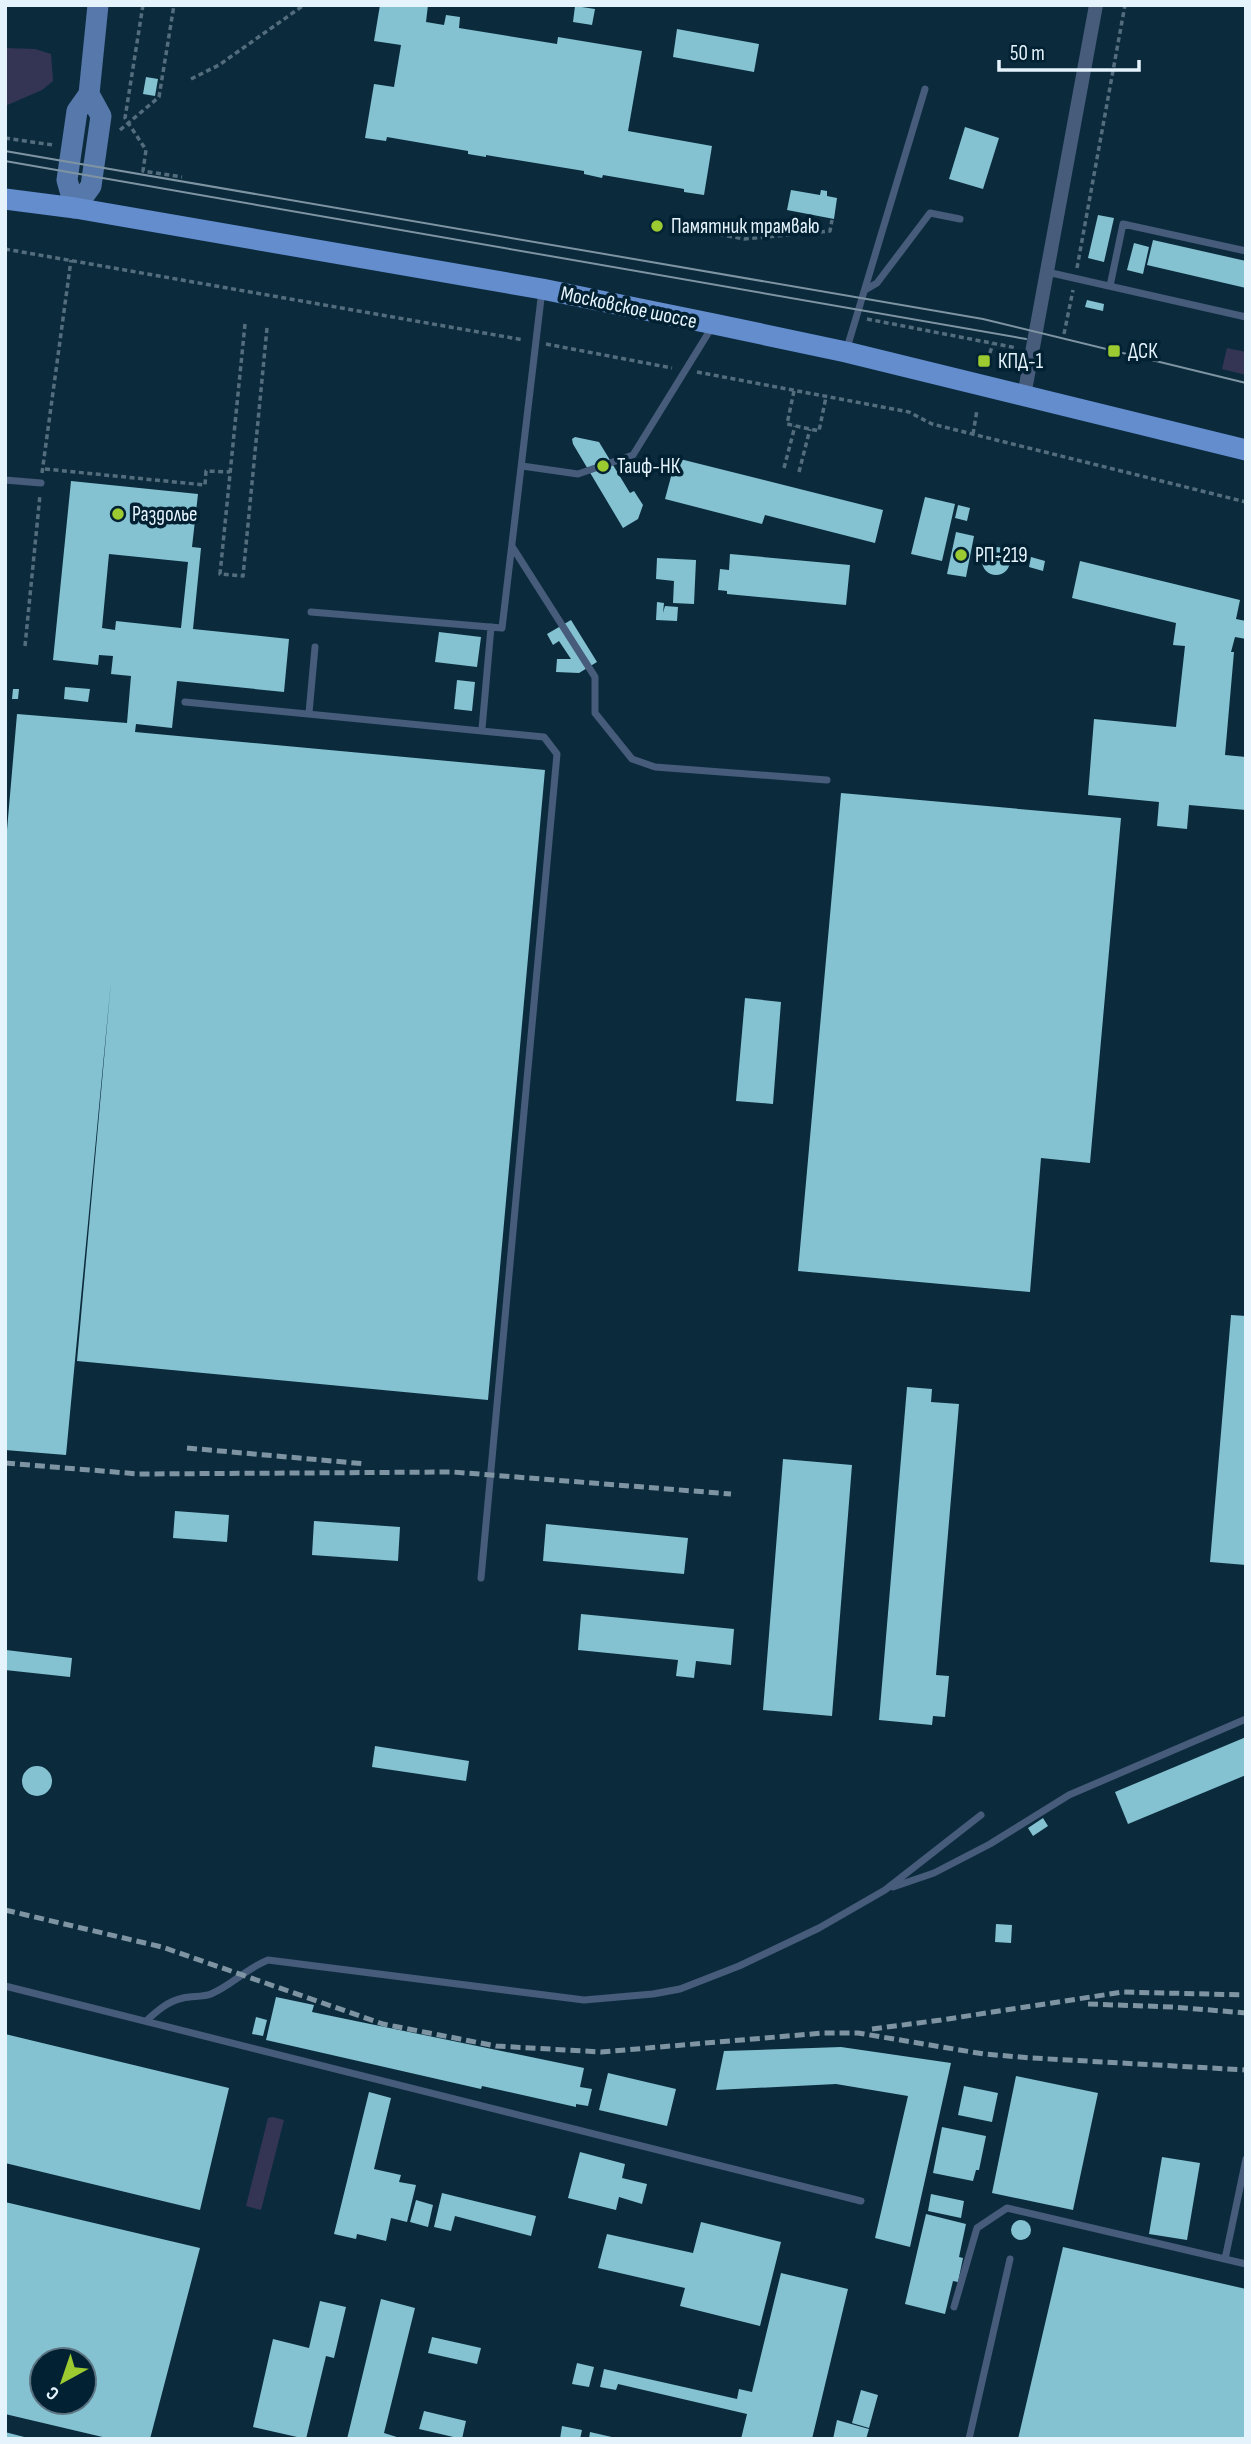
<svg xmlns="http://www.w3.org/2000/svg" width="1251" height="2444" font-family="'Sofia Sans Condensed',sans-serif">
<rect width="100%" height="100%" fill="#0b2b3d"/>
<path fill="#343554" d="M 5,48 L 35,49 L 51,54 L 53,81 L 42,90 L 5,106 Z
M 1227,348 L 1246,352 L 1246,375 L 1222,369 Z
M 273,2117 L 284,2120 L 261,2210 L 246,2206 L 268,2118 Z"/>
<path fill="#84c2d1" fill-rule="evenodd" d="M 380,5 L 428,5 L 426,22 L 444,25 L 446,15 L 460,17 L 459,28 L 557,44 L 558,37 L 642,51 L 628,131 L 712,146 L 704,195 L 684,192 L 684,189 L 603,175 L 602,178 L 584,174 L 584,171 L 486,155 L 486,157 L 468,154 L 468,151 L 387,137 L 386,141 L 365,138 L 374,84 L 394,87 L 401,45 L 374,41 Z
M 575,6 L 595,9 L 592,25 L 573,22 Z
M 677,29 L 759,44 L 754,72 L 673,57 Z
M 146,77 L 158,79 L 155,96 L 143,94 Z
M 965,127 L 999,138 L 983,189 L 949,179 Z
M 791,190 L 820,195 L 821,190 L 827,191 L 827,196 L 837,198 L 834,219 L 787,210 Z
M 1098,215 L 1114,218 L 1104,262 L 1088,258 Z
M 1153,240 L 1246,261 L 1246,288 L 1147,265 Z
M 1134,243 L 1149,247 L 1143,274 L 1127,270 Z
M 1087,300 L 1104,304 L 1103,311 L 1085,307 Z
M 575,437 L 599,442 L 630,493 L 634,491 L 643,505 L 638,519 L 623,528 L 573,444 L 572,439 Z
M 676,458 L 883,510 L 875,543 L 765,515 L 762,524 L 665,499 Z
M 71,481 L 198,494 L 192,547 L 201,548 L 193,629 L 289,639 L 284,692 L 177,681 L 172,728 L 136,724 L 135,732 L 545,770 L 488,1400 L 77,1361 L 111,981 L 66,1455 L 5,1450 L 5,853 L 17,714 L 127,723 L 131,676 L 111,674 L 113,656 L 99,655 L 98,665 L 53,660 ZM 109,554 L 188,562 L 181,628 L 116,621 L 115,630 L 102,628 Z
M 925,497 L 955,504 L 942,561 L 911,554 Z
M 958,505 L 970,508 L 967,521 L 955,518 Z
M 956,532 L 974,536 L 966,577 L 947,574 Z
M982 561a14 14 0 1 1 28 0a14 14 0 1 1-28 0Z
M 730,554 L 850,565 L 846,605 L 727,594 L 727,591 L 718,590 L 720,569 L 729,570 Z
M 1031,557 L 1045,561 L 1043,571 L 1029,567 Z
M 657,558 L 696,560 L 694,604 L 673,603 L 674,581 L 656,579 Z
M 1080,561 L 1240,600 L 1236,619 L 1246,621 L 1246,639 L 1235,637 L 1231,652 L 1234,652 L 1225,755 L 1246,757 L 1246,810 L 1189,805 L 1187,829 L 1157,826 L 1159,802 L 1088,795 L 1094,719 L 1176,727 L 1185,646 L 1173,645 L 1176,623 L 1072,598 Z
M 657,602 L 664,603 L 663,613 L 665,606 L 678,607 L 677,621 L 656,620 Z
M 571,620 L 597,662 L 579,673 L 556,672 L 557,659 L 571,659 L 559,641 L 553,645 L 547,634 Z
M 439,632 L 481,637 L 477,667 L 435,662 Z
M 457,680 L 475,682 L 472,711 L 454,709 Z
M 65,687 L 90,689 L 88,702 L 64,699 Z
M 13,689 L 19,689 L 18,699 L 12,699 Z
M 841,793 L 1121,818 L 1090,1163 L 1041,1158 L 1030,1292 L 798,1271 Z
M 745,998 L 781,1002 L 773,1104 L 736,1101 Z
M 1231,1315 L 1246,1316 L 1246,1565 L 1210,1562 Z
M 907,1387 L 932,1389 L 931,1402 L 959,1404 L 936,1675 L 949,1676 L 945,1717 L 933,1716 L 932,1725 L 879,1720 Z
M 783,1459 L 852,1465 L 832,1716 L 763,1710 Z
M 175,1511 L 229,1515 L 227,1542 L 173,1538 Z
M 314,1521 L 400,1527 L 398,1561 L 312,1555 Z
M 546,1524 L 688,1538 L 684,1574 L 543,1561 Z
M 581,1614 L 734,1629 L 731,1665 L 696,1661 L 694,1678 L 676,1676 L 678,1660 L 578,1650 Z
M 6,1650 L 72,1658 L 70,1677 L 5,1670 Z
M 1246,1737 L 1246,1775 L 1128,1824 L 1115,1792 Z
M 375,1746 L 469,1761 L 466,1781 L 372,1767 Z
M22 1781a15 15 0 1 1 30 0a15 15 0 1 1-30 0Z
M 1043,1818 L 1048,1826 L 1033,1836 L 1028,1828 Z
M 996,1924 L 1012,1925 L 1011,1943 L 995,1942 Z
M 276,1997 L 314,2005 L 312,2012 L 584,2068 L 580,2087 L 592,2089 L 588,2106 L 576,2104 L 576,2107 L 482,2086 L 481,2089 L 266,2040 Z
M 256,2017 L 267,2020 L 263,2036 L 252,2034 Z
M 5,2034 L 229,2088 L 200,2210 L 5,2163 Z
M 841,2047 L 951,2063 L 910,2247 L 875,2238 L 908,2096 L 836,2084 L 716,2090 L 724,2051 Z
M 608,2073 L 676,2089 L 667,2126 L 599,2110 Z
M 1016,2076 L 1098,2093 L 1073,2210 L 992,2193 Z
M 964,2086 L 998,2093 L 992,2122 L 958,2115 Z
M 369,2092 L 391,2098 L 374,2169 L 401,2175 L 399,2182 L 416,2185 L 407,2222 L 391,2218 L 386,2241 L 357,2234 L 356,2239 L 334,2234 Z
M 942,2127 L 986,2136 L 979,2170 L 976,2170 L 973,2181 L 933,2173 Z
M 580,2152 L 625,2164 L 622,2178 L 647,2184 L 642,2204 L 619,2197 L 616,2210 L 568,2198 Z
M 1162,2157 L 1200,2163 L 1187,2240 L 1149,2234 Z
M 442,2193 L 536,2216 L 531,2236 L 455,2216 L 451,2231 L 434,2227 Z
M 931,2194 L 964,2201 L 961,2218 L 928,2211 Z
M 416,2200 L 433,2205 L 428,2227 L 410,2222 Z
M 5,2202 L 200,2248 L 150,2439 L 111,2439 L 5,2414 ZM 42,2360 L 84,2360 L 84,2402 L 42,2402 Z
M 926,2214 L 966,2224 L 959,2257 L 963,2258 L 958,2282 L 953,2281 L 945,2314 L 905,2304 Z
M1011 2230a10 10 0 1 1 20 0a10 10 0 1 1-20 0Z
M 701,2222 L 781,2242 L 760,2326 L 680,2306 L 685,2288 L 598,2268 L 607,2234 L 693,2253 Z
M 1063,2247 L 1246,2289 L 1246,2439 L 1018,2439 Z
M 781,2273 L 848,2289 L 812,2439 L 741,2439 L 747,2414 L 618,2384 L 616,2390 L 600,2387 L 604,2369 L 737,2399 L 739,2389 L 752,2392 Z
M 381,2299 L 415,2308 L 384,2433 L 403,2439 L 347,2439 Z
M 320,2301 L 346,2307 L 334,2358 L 326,2356 L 306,2439 L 253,2427 L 273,2339 L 309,2348 Z
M 432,2337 L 481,2348 L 477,2364 L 428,2353 Z
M 577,2363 L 594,2367 L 589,2387 L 572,2384 Z
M 861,2390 L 878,2395 L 869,2428 L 852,2423 Z
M 424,2411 L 466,2421 L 462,2439 L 419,2429 Z
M 837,2420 L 869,2429 L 866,2439 L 833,2439 Z
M 562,2426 L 582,2430 L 580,2439 L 560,2439 Z
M 5,2432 L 28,2438 L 28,2439 L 5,2439 Z
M 590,2432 L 616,2438 L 615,2439 L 589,2439 Z"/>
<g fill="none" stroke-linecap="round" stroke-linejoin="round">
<path stroke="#536d7d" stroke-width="3.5" stroke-dasharray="5 3.5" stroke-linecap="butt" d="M 143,5 L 125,118 L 146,150 L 143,171 L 182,177
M 191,79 L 219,65 L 304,5
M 120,130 L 159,97 L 174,5
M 5,138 L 53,145
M 702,231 L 744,239 L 830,231 L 832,220
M 5,249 L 524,340
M 1077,268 L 1125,5
M 867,319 L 1017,348
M 245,324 L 220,574 L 243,576 L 267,328
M 1064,334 L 1073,290
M 546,344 L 672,368
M 987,361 L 993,344
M 697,372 L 909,412 L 932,424 L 1246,502
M 794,391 L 787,424 L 819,431 L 826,397
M 973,434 L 977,410
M 784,468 L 795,426
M 45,469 L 205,485 L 206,471 L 230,472
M 799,472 L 810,429
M 42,473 L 71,260
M 25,646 L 40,495"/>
<path stroke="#475b7b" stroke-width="7" d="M 1047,272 L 1246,317
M 1110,286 L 1123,224 L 1246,251
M 865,290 L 877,283 L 930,213 L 960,219
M 847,348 L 925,89
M 522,466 L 578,474 L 633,455 L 712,327
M 5,480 L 41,483
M 513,548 L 595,677 L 595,713 L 632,759 L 655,767 L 827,780
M 311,612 L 502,628 L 542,290
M 185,702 L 544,737 L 557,754 L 481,1578
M 309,713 L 315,647
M 482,729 L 491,627
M 893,1887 L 934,1873 L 990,1844 L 1069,1795 L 1246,1719
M 5,1986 L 861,2201
M 146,2021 C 157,2011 168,2001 183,1998 C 192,1996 203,1997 211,1994 C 232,1985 247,1968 268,1960 L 584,2000 L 653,1994 L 680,1989 L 739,1966 L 819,1928 L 885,1890 L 981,1815
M 1225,2259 L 1246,2159
M 954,2307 L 977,2228 L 1007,2208 L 1246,2264
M 969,2439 L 1010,2259"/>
<path stroke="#475b7b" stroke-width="14" d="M 1024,396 L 1096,5"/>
<path stroke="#5778aa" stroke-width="21" d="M 75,208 L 67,180 L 77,111 L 89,94 L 98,5
M 75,208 L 91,186 L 101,116 L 89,94"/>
<path stroke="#648dce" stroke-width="21" d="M 5,199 L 75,208 L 542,289 L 714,324 L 846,352 L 1246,450"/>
<path stroke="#7e94a2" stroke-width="2" d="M 5,151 L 983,319 L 1246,383
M 5,161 L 1026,339"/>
<path stroke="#7e94a2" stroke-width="5" stroke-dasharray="10 5" stroke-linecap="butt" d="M 187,1448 L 366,1464
M 5,1463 L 139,1474 L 453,1472 L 731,1494
M 5,1910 L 162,1947 L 383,2024 L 496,2046 L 601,2052 L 823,2033 L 858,2033 L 984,2054 L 1032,2058 L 1246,2070
M 1088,2004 L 1173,2007 L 1246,2013
M 872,2029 L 941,2020 L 1123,1992 L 1246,1995"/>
</g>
<g fill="#9cca31" stroke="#022132" stroke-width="2.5">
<circle cx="657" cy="226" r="7"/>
<rect x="1107" y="344" width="14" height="14" rx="3.5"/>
<rect x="977" y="354" width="14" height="14" rx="3.5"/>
<circle cx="603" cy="466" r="7"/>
<circle cx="118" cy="514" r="7"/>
<circle cx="961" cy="555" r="7"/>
</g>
<g text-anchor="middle" stroke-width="7" stroke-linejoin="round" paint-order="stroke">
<g font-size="21" fill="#e5f3fd" stroke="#022132" text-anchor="start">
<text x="671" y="233">Памятник трамваю</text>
<text x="1128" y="358">ДСК</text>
<text x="998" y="368">КПД-1</text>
<text x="617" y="473">Таиф-НК</text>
<text x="132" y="521">Раздолье</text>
<text x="975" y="562">РП-219</text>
</g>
<g font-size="21" fill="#e5f3fd" stroke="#022132">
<text transform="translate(629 307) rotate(12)" y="7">Московское шоссе</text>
</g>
</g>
<rect width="1251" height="2444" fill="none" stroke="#e5f3fd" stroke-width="14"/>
<g transform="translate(63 2381) rotate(220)"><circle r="33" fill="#022132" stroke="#5d7583" stroke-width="2"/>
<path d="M0-5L12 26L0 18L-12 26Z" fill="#9cca31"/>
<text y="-10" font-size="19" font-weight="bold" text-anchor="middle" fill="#e5f3fd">С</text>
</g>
<path d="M999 60v10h140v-10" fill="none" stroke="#e5f3fd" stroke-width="3.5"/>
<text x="1010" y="60" font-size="21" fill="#e5f3fd" stroke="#022132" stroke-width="5" paint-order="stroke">50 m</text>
</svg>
